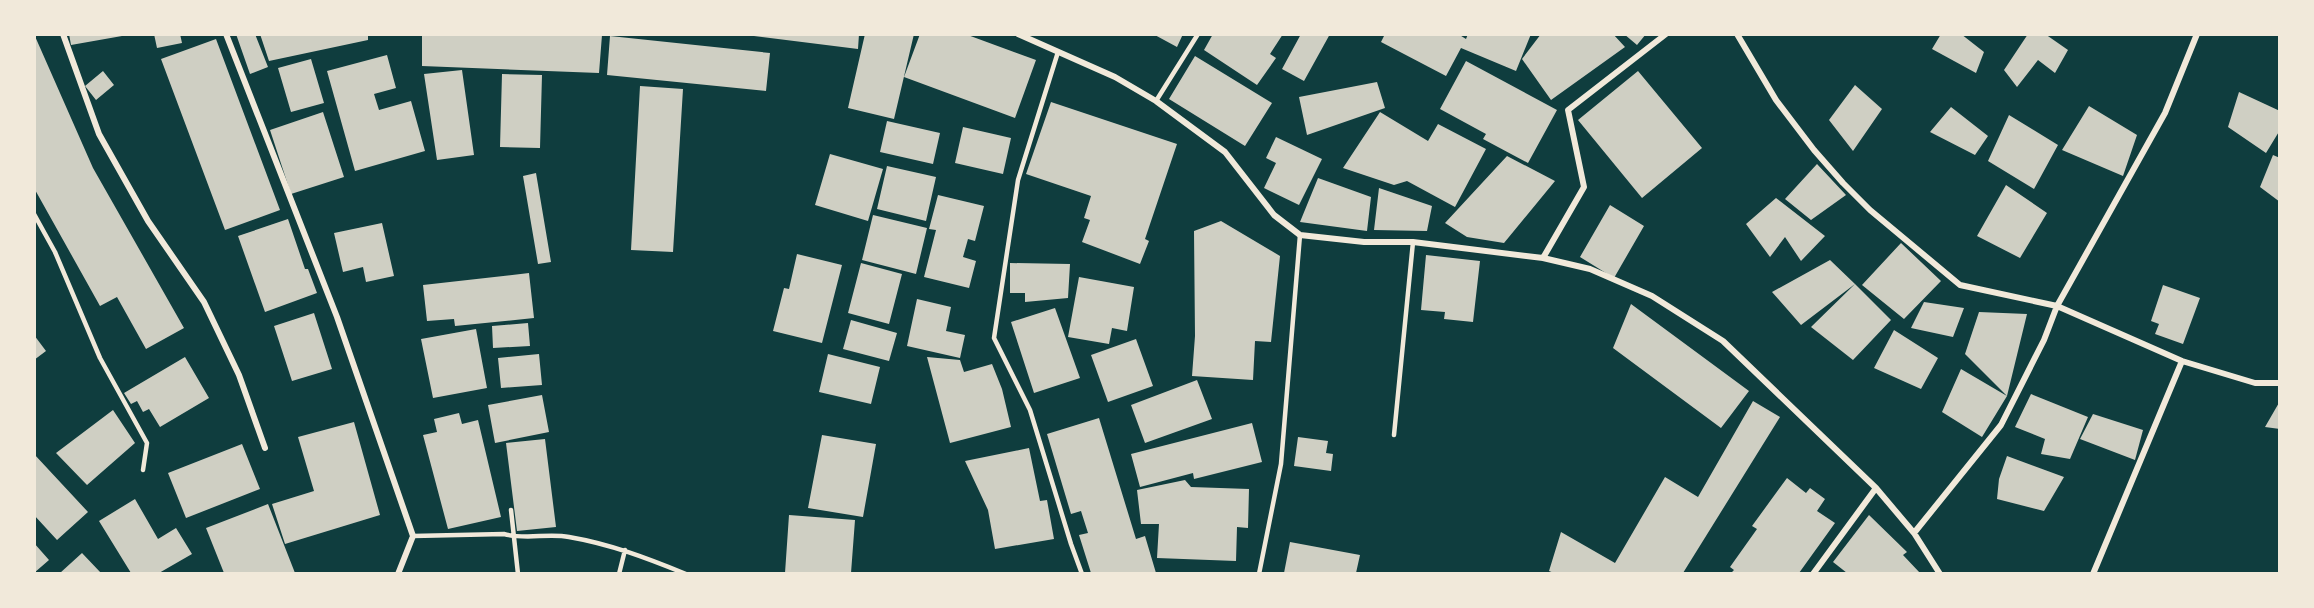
<svg xmlns="http://www.w3.org/2000/svg" width="2314" height="608" font-family="'Exo 2',sans-serif">
<rect width="100%" height="100%" fill="#0f3d3e"/>
<path fill="#cfcfc3" d="M 34,34 L 93,168 L 184,328 L 146,349 L 117,297 L 100,306 L 34,188 Z
M 69,34 L 121,34 L 122,36 L 71,45 Z
M 154,34 L 180,34 L 182,43 L 157,48 Z
M 236,34 L 255,34 L 268,67 L 250,74 Z
M 260,34 L 368,34 L 368,40 L 269,61 Z
M 422,34 L 602,35 L 599,73 L 422,66 Z
M 738,34 L 859,34 L 858,49 Z
M 865,34 L 914,34 L 894,119 L 848,108 Z
M 920,34 L 965,34 L 1036,60 L 1015,118 L 904,77 Z
M 1153,34 L 1183,34 L 1177,47 Z
M 1213,34 L 1283,34 L 1270,54 L 1276,58 L 1257,85 L 1204,50 Z
M 1301,34 L 1330,34 L 1304,81 L 1282,69 Z
M 1385,34 L 1458,34 L 1466,39 L 1468,34 L 1531,34 L 1516,71 L 1461,48 L 1446,76 L 1381,42 Z
M 1541,34 L 1613,34 L 1625,47 L 1551,100 L 1522,59 Z
M 1624,34 L 1646,34 L 1637,45 Z
M 1941,34 L 1961,34 L 1984,52 L 1976,73 L 1932,49 Z
M 2028,34 L 2045,34 L 2068,50 L 2055,73 L 2038,60 L 2017,87 L 2004,70 Z
M 610,36 L 770,53 L 766,91 L 607,75 Z
M 216,39 L 280,210 L 225,230 L 161,59 Z
M 387,55 L 396,88 L 374,94 L 379,110 L 411,101 L 425,151 L 355,171 L 327,71 Z
M 1195,56 L 1272,103 L 1245,146 L 1169,99 Z
M 311,59 L 324,103 L 291,112 L 278,68 Z
M 1466,61 L 1557,110 L 1528,163 L 1483,139 L 1486,134 L 1440,109 Z
M 462,70 L 474,155 L 437,160 L 424,74 Z
M 103,71 L 114,85 L 96,100 L 85,86 Z
M 1638,71 L 1702,148 L 1642,198 L 1578,120 Z
M 502,74 L 542,75 L 540,148 L 500,147 Z
M 1377,82 L 1385,108 L 1307,135 L 1299,97 Z
M 1855,85 L 1882,109 L 1853,151 L 1829,120 Z
M 640,86 L 683,89 L 673,252 L 631,250 Z
M 2239,92 L 2280,111 L 2280,130 L 2266,153 L 2228,127 Z
M 1051,102 L 1177,144 L 1145,239 L 1149,241 L 1140,264 L 1082,242 L 1090,220 L 1084,218 L 1091,196 L 1026,174 Z
M 2089,106 L 2137,135 L 2123,176 L 2062,150 Z
M 1951,107 L 1988,136 L 1975,155 L 1930,132 Z
M 323,112 L 344,177 L 291,194 L 270,130 Z
M 1380,112 L 1428,141 L 1438,124 L 1486,149 L 1455,207 L 1407,181 L 1394,185 L 1343,168 Z
M 2009,115 L 2058,145 L 2034,189 L 1988,161 Z
M 887,121 L 940,133 L 933,164 L 880,152 Z
M 963,127 L 1011,138 L 1003,174 L 955,163 Z
M 1276,137 L 1322,159 L 1299,205 L 1264,188 L 1276,163 L 1266,158 Z
M 830,154 L 883,169 L 868,221 L 815,205 Z
M 2273,155 L 2280,158 L 2280,202 L 2260,187 Z
M 1507,156 L 1555,181 L 1504,243 L 1467,237 L 1445,223 Z
M 1817,164 L 1846,195 L 1811,220 L 1785,199 Z
M 887,166 L 936,177 L 926,221 L 877,209 Z
M 536,173 L 551,262 L 538,264 L 523,176 Z
M 1318,178 L 1371,197 L 1367,231 L 1300,222 Z
M 2006,185 L 2047,213 L 2020,258 L 1977,236 Z
M 1379,188 L 1432,206 L 1427,231 L 1374,230 Z
M 938,195 L 984,206 L 975,241 L 968,239 L 963,257 L 976,261 L 969,288 L 924,277 L 936,230 L 929,229 Z
M 1776,198 L 1825,236 L 1801,261 L 1785,237 L 1770,257 L 1746,224 Z
M 1610,205 L 1644,226 L 1614,278 L 1580,257 Z
M 873,215 L 927,228 L 916,274 L 862,260 Z
M 288,219 L 305,269 L 308,269 L 317,293 L 265,312 L 238,236 Z
M 1221,221 L 1280,256 L 1271,342 L 1255,341 L 1253,380 L 1192,376 L 1195,336 L 1194,231 Z
M 382,223 L 394,276 L 366,282 L 363,267 L 343,272 L 334,233 Z
M 1901,243 L 1941,281 L 1904,319 L 1862,285 Z
M 797,254 L 842,265 L 822,343 L 773,331 L 784,288 L 789,289 Z
M 1426,255 L 1480,261 L 1473,322 L 1444,319 L 1445,312 L 1421,310 Z
M 1830,260 L 1855,284 L 1891,320 L 1853,360 L 1811,327 L 1855,284 L 1801,325 L 1772,292 Z
M 861,263 L 902,274 L 889,324 L 848,313 Z
M 1010,263 L 1070,264 L 1068,298 L 1025,302 L 1025,293 L 1010,293 Z
M 529,273 L 534,318 L 455,326 L 454,319 L 427,321 L 423,285 Z
M 1079,277 L 1134,287 L 1127,331 L 1112,328 L 1109,344 L 1068,337 Z
M 2163,285 L 2200,298 L 2183,344 L 2155,334 L 2159,324 L 2151,321 Z
M 917,299 L 951,307 L 946,331 L 965,335 L 960,358 L 907,346 Z
M 1924,302 L 1964,308 L 1953,337 L 1911,328 Z
M 1631,304 L 1749,391 L 1721,428 L 1613,348 Z
M 1055,308 L 1080,378 L 1034,393 L 1011,322 Z
M 1979,312 L 2027,314 L 2007,396 L 1965,354 Z
M 314,313 L 332,369 L 292,381 L 274,326 Z
M 851,320 L 897,333 L 889,361 L 843,349 Z
M 528,323 L 530,346 L 493,348 L 492,326 Z
M 476,329 L 487,388 L 433,398 L 421,339 Z
M 1894,330 L 1938,358 L 1921,389 L 1874,368 Z
M 34,335 L 46,351 L 34,360 Z
M 1136,339 L 1153,386 L 1108,402 L 1091,355 Z
M 539,354 L 542,385 L 501,388 L 498,358 Z
M 828,354 L 880,367 L 871,404 L 819,392 Z
M 185,357 L 209,398 L 160,427 L 149,409 L 143,412 L 137,401 L 131,404 L 124,393 Z
M 927,357 L 960,360 L 964,372 L 992,364 L 1002,389 L 1011,427 L 950,443 Z
M 1961,369 L 2007,396 L 1982,437 L 1942,412 Z
M 1197,380 L 1212,419 L 1145,443 L 1131,405 Z
M 2031,394 L 2088,417 L 2070,459 L 2041,454 L 2045,439 L 2015,427 Z
M 542,395 L 549,432 L 495,443 L 488,405 Z
M 1753,401 L 1780,417 L 1683,573 L 1554,573 L 1549,571 L 1561,532 L 1615,563 L 1665,477 L 1698,497 Z
M 2280,401 L 2280,429 L 2265,427 Z
M 113,410 L 135,443 L 87,485 L 56,453 Z
M 459,413 L 462,424 L 478,420 L 501,517 L 448,529 L 423,435 L 437,432 L 434,419 Z
M 2093,414 L 2143,430 L 2135,460 L 2080,439 Z
M 1099,418 L 1136,539 L 1145,536 L 1156,573 L 1091,573 L 1079,535 L 1088,533 L 1081,511 L 1071,514 L 1047,434 Z
M 354,422 L 380,515 L 285,544 L 272,504 L 314,491 L 298,437 Z
M 1252,423 L 1262,462 L 1194,479 L 1193,473 L 1140,487 L 1131,454 Z
M 822,435 L 876,444 L 863,517 L 808,508 Z
M 1298,437 L 1328,441 L 1326,453 L 1333,454 L 1331,471 L 1294,466 Z
M 545,439 L 556,527 L 517,531 L 506,443 Z
M 242,444 L 260,489 L 186,518 L 168,473 Z
M 1029,448 L 1040,501 L 1047,500 L 1054,539 L 995,549 L 988,510 L 965,461 Z
M 34,454 L 88,512 L 57,540 L 34,515 Z
M 2007,456 L 2064,477 L 2044,511 L 1997,499 L 1999,479 Z
M 1787,478 L 1806,493 L 1810,488 L 1825,499 L 1817,511 L 1835,523 L 1799,573 L 1731,573 L 1734,570 L 1730,567 L 1757,529 L 1752,526 Z
M 1185,480 L 1191,487 L 1249,489 L 1248,528 L 1237,527 L 1236,561 L 1157,558 L 1159,524 L 1141,524 L 1137,490 Z
M 135,499 L 158,539 L 176,528 L 192,554 L 159,573 L 131,573 L 99,521 Z
M 268,504 L 295,573 L 224,573 L 206,528 Z
M 789,515 L 855,520 L 851,573 L 785,573 Z
M 1869,515 L 1907,552 L 1903,555 L 1920,573 L 1847,573 L 1833,562 Z
M 1290,542 L 1360,555 L 1356,573 L 1284,573 Z
M 34,543 L 49,560 L 34,573 Z
M 82,553 L 101,573 L 60,573 Z"/>
<g fill="none" stroke-linecap="round" stroke-linejoin="round">
<path stroke="#f1e9da" stroke-width="4.5" d="M 1058,52 L 1018,180 L 994,338 L 1030,410 L 1071,544 L 1082,574
M 1156,101 L 1198,34
M 34,214 L 55,252 L 100,358 L 147,443 L 143,470
M 1394,435 L 1413,242
M 511,510 L 518,574
M 413,536 L 504,534 C 525,540 548,533 569,537 C 610,544 647,558 686,574
M 619,574 L 625,550
M 1259,574 L 1281,464 L 1300,235"/>
<path stroke="#f1e9da" stroke-width="6" d="M 63,34 L 99,134 L 148,221 L 204,302 L 239,375 L 265,448
M 226,34 L 337,317 L 413,536 L 398,574
M 1018,34 L 1115,77 L 1156,101 L 1225,152 L 1274,215 L 1300,235 L 1364,242 L 1413,242 L 1543,258 L 1590,269 L 1652,296 L 1723,341 L 1876,488 L 1914,533 L 1940,574
M 1737,34 L 1776,100 L 1814,150 L 1843,183 L 1870,210 L 1960,285 L 2057,306 L 2182,361 L 2255,383 L 2280,383
M 1543,258 L 1584,187 L 1568,110 L 1666,34
M 1914,533 L 2001,425 L 2044,340 L 2057,306 L 2165,113 L 2197,34
M 1813,574 L 1876,488
M 2093,574 L 2182,361"/>
</g>
<rect width="2314" height="608" fill="none" stroke="#f1e9da" stroke-width="72"/>
</svg>
